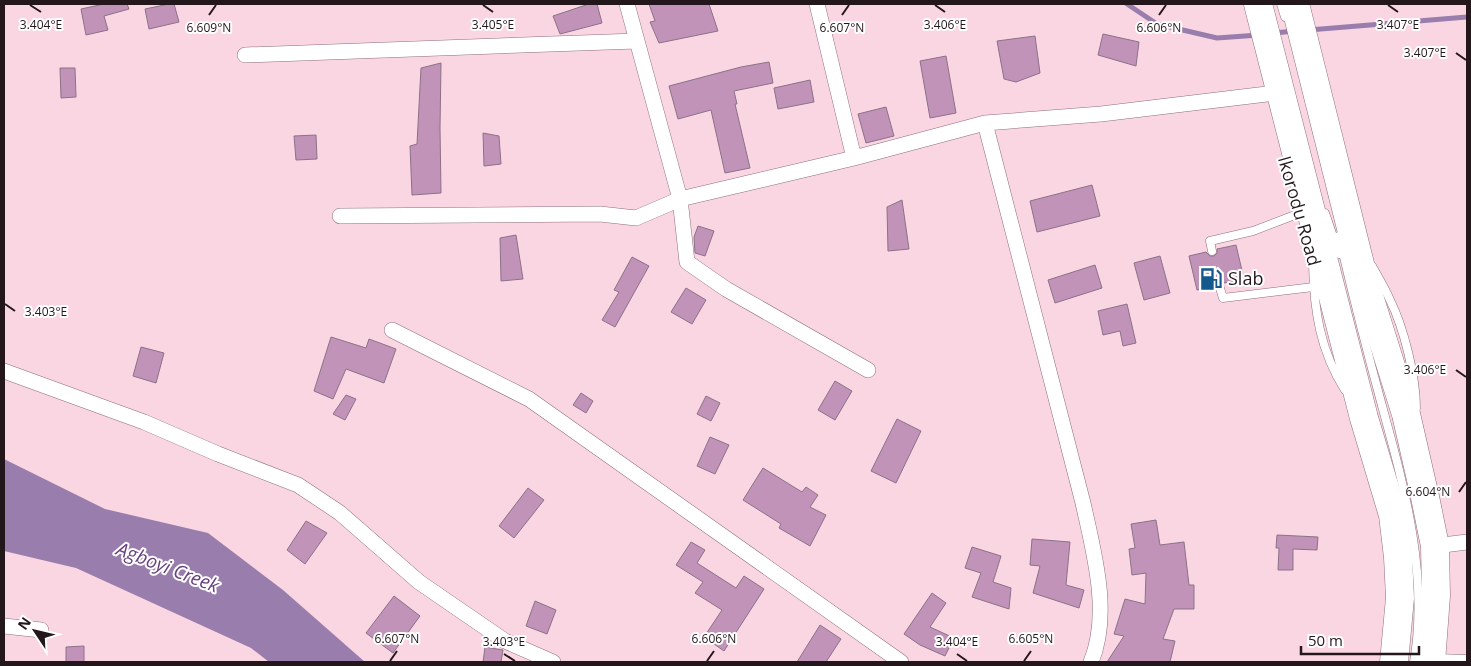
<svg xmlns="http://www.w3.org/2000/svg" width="1471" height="666" font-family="'Open Sans',sans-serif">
<rect width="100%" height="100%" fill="#fad6e3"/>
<path fill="#997dac" d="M 4,459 L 105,509 L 208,533 L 283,590 L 365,662 L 269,662 L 251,648 L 76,568 L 4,551 Z"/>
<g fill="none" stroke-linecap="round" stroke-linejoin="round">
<path stroke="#997dac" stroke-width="5" d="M 1127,4 L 1157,24 L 1217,38 L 1259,35
M 1309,30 L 1467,17
M 1275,33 L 1294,31"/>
</g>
<path fill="#c193b9" stroke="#8b7287" d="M 104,4 L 127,4 L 129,9 L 104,16 L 108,30 L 86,35 L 81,9 Z
M 169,4 L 174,4 L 179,22 L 149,29 L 145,9 Z
M 589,4 L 597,4 L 602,23 L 560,34 L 553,16 Z
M 649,4 L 709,4 L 718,31 L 659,43 L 650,22 L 655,21 Z
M 1103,34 L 1139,42 L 1136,66 L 1098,55 Z
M 1035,36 L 1040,73 L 1016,82 L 1004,79 L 997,41 Z
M 946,56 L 956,113 L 930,118 L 920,61 Z
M 769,62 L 773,83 L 734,91 L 737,104 L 735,104 L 750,168 L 725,173 L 711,110 L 678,119 L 669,86 L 741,67 Z
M 441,63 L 440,128 L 441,193 L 412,195 L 410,146 L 417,144 L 421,68 Z
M 60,68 L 75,68 L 76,97 L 61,98 Z
M 810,80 L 814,102 L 778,109 L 774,88 Z
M 886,107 L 894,136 L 866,143 L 858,114 Z
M 483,133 L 499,136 L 501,164 L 484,166 Z
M 316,135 L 317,159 L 296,160 L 294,136 Z
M 1092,185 L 1100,216 L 1037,232 L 1030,201 Z
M 902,200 L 909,249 L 888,251 L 887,207 Z
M 698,226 L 714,231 L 705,256 L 695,253 L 694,237 Z
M 516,235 L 523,279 L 501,281 L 500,238 Z
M 1236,245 L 1244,279 L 1224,283 L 1222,281 L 1218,280 L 1215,282 L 1214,286 L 1197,290 L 1189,256 L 1206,252 L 1210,256 L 1214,256 L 1217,253 L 1217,249 Z
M 1160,256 L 1170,293 L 1144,300 L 1134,263 Z
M 632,257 L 649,266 L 615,327 L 602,320 L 619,292 L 614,290 Z
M 1095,265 L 1102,288 L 1055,303 L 1048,280 Z
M 686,288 L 706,300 L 692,324 L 671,312 Z
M 1127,304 L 1136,343 L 1123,346 L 1120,331 L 1103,335 L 1098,311 Z
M 331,337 L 366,348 L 369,339 L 396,349 L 384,383 L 346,369 L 333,399 L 314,391 Z
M 141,347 L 164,353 L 156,383 L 133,376 Z
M 835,381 L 852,391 L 835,420 L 818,410 Z
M 581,393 L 593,401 L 586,413 L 573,405 Z
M 346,395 L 356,399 L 345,420 L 333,414 Z
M 706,396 L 720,403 L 711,421 L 697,414 Z
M 897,419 L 921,431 L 896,483 L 871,471 Z
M 710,437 L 729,445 L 715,474 L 697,466 Z
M 763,468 L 802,492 L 806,487 L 818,495 L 810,507 L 826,515 L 810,546 L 779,528 L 781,524 L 743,500 Z
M 528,488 L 544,500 L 514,538 L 499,526 Z
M 1156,520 L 1160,545 L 1184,542 L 1189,585 L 1194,585 L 1194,609 L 1174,609 L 1163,639 L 1175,641 L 1170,662 L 1107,662 L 1124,636 L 1114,634 L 1125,599 L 1145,604 L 1146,573 L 1132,575 L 1129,549 L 1135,548 L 1131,524 Z
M 306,521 L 327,533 L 305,564 L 287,550 Z
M 1277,535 L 1318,537 L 1317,550 L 1293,549 L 1293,570 L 1278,570 L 1279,548 L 1276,548 Z
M 1032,539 L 1070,542 L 1066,585 L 1084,590 L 1079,608 L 1033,593 L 1040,566 L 1030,565 Z
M 691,542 L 705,550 L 697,563 L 736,588 L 744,576 L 764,589 L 724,651 L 704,637 L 722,610 L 695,593 L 703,582 L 676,565 Z
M 972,547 L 1001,556 L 993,582 L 1011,588 L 1009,609 L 972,597 L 981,573 L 965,568 Z
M 932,593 L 946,603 L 930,627 L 954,638 L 945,656 L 920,645 L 904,634 Z
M 394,596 L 420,616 L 393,653 L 366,633 Z
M 535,601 L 556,610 L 547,634 L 526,626 Z
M 820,625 L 841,639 L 826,662 L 797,662 Z
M 84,646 L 84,662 L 66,662 L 66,647 Z
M 485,647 L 503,650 L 501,662 L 483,662 Z"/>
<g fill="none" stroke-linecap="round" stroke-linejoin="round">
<defs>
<path id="lane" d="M 1281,4 L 1285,17
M 1325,213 L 1339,254
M 1339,236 C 1352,292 1366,347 1381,402 C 1404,486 1429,574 1414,662
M 1212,251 L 1210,241 L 1253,231 L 1300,213
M 1313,265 C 1314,310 1320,351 1345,390
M 1372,266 C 1378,277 1385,288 1390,300 C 1404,328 1416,377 1416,408
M 1219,285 L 1223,298 L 1313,287
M 1436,658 L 1467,659"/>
<path id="street" d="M 627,4 L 680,199 L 687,262 L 726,289 L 868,370
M 817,4 L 854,158
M 245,55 L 637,41
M 985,123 L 1083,503 C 1094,553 1111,614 1091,662
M 340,216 L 600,214 L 636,218 L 680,199 L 854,158 L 985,123 L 1101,114 L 1267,94
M 392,330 L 529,399 L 901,662
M 4,371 L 144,422 L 218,454 L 298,485 L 340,513 L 419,582 L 505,641 L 553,662
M 1435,546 L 1467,542
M 4,626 L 41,630"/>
<path id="highway" d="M 1258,4 L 1364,418 L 1393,515 L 1398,557 L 1400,598 L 1394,662
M 1295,4 L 1364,280 L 1406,414 L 1425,497 L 1435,546 L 1436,596 L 1431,662"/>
</defs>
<use href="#lane" stroke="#8e6f7a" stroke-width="9"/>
<use href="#street" stroke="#8e6f7a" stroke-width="16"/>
<use href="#highway" stroke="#8e6f7a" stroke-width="29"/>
<use href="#lane" stroke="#fff" stroke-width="8"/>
<use href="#street" stroke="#fff" stroke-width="15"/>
<use href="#highway" stroke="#fff" stroke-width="28"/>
</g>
<path fill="none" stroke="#24171c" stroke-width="2" d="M 30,5 L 41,12M 483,5 L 493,12M 935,5 L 945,12M 1388,5 L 1398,12M 209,15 L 216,5M 842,15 L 849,5M 1159,15 L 1166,5M 1456,53 L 1466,60M 5,304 L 15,311M 1456,370 L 1466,377M 1459,492 L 1466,482M 504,654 L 515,661M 957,654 L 967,661M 390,661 L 397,651M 707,661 L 714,651M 1024,661 L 1031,651"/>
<defs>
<symbol id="fuel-bare" viewBox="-9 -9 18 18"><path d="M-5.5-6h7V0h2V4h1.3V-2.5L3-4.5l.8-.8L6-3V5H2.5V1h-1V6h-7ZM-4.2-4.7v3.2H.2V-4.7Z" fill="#14598e" stroke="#fff" stroke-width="2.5" paint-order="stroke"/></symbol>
</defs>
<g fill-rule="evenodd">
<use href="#fuel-bare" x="1195" y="263" width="32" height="32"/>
</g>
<g text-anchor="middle" stroke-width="4" stroke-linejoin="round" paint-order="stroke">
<g font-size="18" fill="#24171c" stroke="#fff">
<text transform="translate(1299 211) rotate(74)" y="6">Ikorodu Road</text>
</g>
<g font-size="18" fill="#24171c" stroke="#fff" text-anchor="start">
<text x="1228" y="285">Slab</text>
</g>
<g font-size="19" font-style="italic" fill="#68427f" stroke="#fff">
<text transform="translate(168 567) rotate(21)" y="7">Agboyi Creek</text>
</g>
</g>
<g font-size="12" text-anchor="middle" fill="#24171c" stroke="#fff" stroke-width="4" stroke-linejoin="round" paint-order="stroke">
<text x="1398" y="29">3.407°E</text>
<text x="41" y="29">3.404°E</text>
<text x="493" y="29">3.405°E</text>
<text x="945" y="29">3.406°E</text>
<text x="209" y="32">6.609°N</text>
<text x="842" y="32">6.607°N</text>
<text x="1159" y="32">6.606°N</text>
<text x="1425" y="57">3.407°E</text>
<text x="46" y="316">3.403°E</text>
<text x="1425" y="374">3.406°E</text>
<text x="1428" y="496">6.604°N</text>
<text x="397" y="643">6.607°N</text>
<text x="714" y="643">6.606°N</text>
<text x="1031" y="643">6.605°N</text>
<text x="504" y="646">3.403°E</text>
<text x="957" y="646">3.404°E</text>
</g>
<rect width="1471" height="666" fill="none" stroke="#24171c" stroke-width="10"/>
<g transform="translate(35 631) rotate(305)" stroke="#ffffff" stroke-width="4" paint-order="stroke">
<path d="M0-4L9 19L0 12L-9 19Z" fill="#24171c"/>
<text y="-8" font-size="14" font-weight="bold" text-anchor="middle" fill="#24171c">N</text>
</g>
<path d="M1301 646v8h118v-8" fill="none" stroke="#24171c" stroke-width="2.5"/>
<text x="1308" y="646" font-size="15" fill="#24171c" stroke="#ffffff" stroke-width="4" paint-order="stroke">50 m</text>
</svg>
